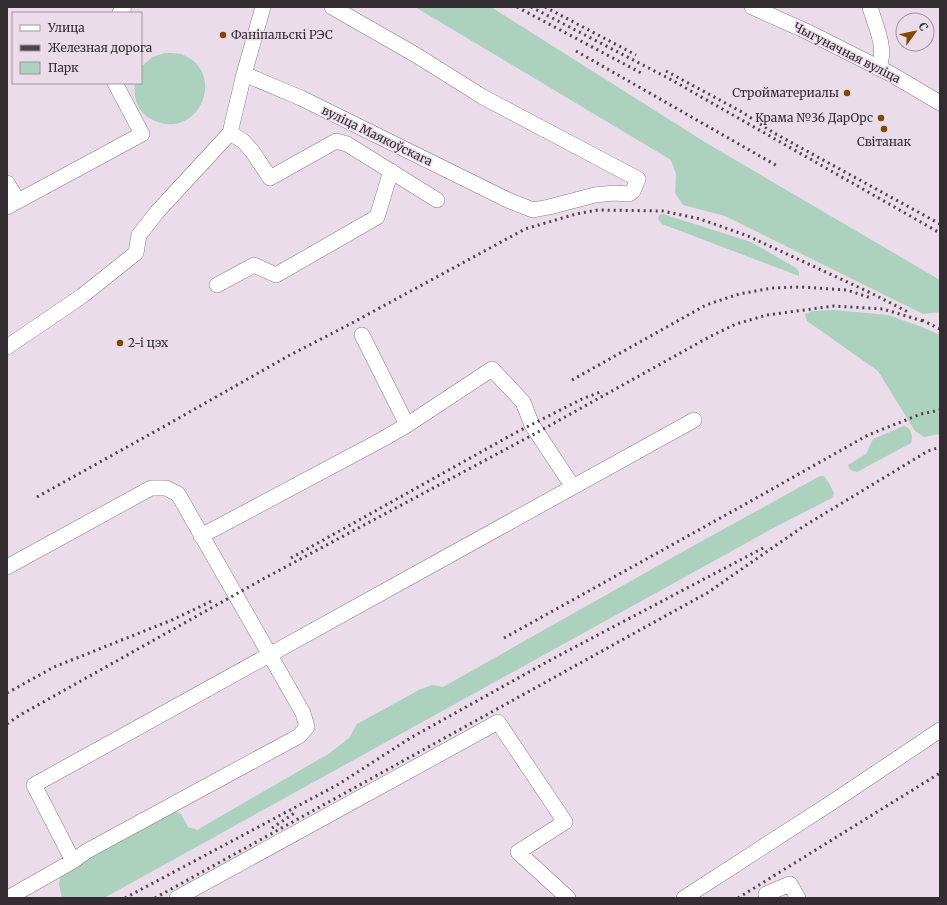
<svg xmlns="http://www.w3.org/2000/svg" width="947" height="905" font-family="Merriweather,serif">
<rect width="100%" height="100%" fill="#ebdce9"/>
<path fill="#acd1bf" d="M 415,7 L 491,7 L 708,144 L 940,280 L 940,312 L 923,314 L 725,216 L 683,205 L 675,193 L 676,174 L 671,160 Z
M 165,53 C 170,53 176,53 181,54 C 230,72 197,146 149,118 C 137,110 133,96 135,83 L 141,83 L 141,67 L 152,57 Z
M 663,214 L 751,242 L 796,268 L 799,272 L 799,276 L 662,224 L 658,219 L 659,215 Z
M 834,310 L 888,315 L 922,327 L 940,335 L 940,434 L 924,437 L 915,431 L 878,371 L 807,321 L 805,314 L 812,311 Z
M 904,426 C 912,428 913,437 911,443 L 857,472 L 850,470 L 848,465 L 866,454 L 873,439 Z
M 820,476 L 824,476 L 829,483 L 834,493 L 832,498 L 777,526 L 104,898 L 62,898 L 59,884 L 61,874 L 165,816 L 175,811 L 181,814 L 188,827 L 197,830 L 330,753 L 349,738 L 357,724 L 419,690 L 432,685 L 443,687 L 684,551 Z"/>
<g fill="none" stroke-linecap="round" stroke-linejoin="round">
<defs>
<path id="minor" d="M 752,7 L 808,32 L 891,74 L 940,103
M 870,7 C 875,25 888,50 878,68
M 120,13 L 124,7
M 244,74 L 301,98 L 510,201 L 533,210 L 549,207 L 595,195 L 614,193 L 629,194 L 633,191 L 638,179 L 483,97 L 416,55 L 332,7
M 230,133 L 243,141 L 252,151 L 270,178 L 336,141 L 347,144 L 437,200
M 7,183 L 18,201
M 7,207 L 142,134 L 115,83
M 217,285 L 254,265 L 276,275 L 377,217 L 391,171
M 362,335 L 407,425 L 492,369 L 523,402 L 532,425 L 573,487
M 7,347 L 82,296 L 136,253 L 139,235 L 158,211 L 230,133 L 244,74 L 263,7
M 201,536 L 383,439 L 407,425
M 7,567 L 151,488 L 166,488 L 178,494 L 303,713 L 307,727 L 299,736 L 87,851 L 73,861
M 766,894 L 790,884 L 798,898
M 8,898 L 73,861 L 34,785 L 694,420
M 177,898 L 498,722 L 565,822 L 518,852 L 568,898
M 684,898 L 837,799 L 940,730"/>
</defs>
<use href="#minor" stroke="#8a7c88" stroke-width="16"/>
<use href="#minor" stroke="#fff" stroke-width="15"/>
<path stroke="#4d454c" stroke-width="3" stroke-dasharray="2 4" stroke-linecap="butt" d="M 517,7 L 643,74
M 531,7 L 668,78 L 940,233
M 545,7 L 636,55
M 576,51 L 779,167
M 666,71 L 742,112 L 774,133 L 940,224
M 922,320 L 940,329
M 572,380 L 706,305 L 739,294 L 772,288 L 801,287 L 847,290 L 871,298
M 37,497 L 163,427 L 290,355 L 352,323 L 525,229 L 576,214 L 598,210 L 663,211 L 700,219 L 748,236 L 871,293 L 910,313
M 291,558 L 515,433 L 582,399 L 603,391
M 504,638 L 742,506 L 868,435 L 921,414 L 940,410
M 7,693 L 54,667 L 172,620 L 214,600
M 7,724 L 20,715 L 263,579 L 538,432 L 711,336 L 736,324 L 767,315 L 834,306 L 883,309 L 926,322
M 272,828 L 296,812
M 125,898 L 339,784 L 412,737 L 556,657 L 765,547
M 155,898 L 707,593 L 804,526 L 928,451 L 940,447
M 738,898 L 940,773"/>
</g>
<g fill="#834605" stroke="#ebdce9" stroke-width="1.5">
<circle cx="223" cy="35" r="4"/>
<circle cx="847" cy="93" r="4"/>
<circle cx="881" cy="118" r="4"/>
<circle cx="884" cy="129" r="4"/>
<circle cx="120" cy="343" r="4"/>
</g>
<g text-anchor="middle" stroke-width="3" stroke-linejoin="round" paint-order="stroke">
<g font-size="12" fill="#332d32" stroke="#ebdce9" text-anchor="start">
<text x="231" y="39">Фаніпальскі РЭС</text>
<text x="839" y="97" text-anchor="end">Стройматериалы</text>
<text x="873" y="122" text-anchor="end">Крама №36 ДарОрс</text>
<text x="884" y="146" text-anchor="middle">Світанак</text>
<text x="128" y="347">2-і цэх</text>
</g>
<g font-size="12" fill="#332d32" stroke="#ebdce9">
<text transform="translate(847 53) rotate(27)" y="4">Чыгуначная вуліца</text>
<text transform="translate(377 136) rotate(26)" y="4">вуліца Маякоўскага</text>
</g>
</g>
<rect width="947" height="905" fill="none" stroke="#332d32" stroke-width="16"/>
<rect x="12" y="12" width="130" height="72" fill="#ebdce9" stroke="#a196a0"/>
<rect x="20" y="25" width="20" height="6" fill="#ffffff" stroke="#a196a0"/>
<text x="48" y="32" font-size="12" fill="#332d32">Улица</text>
<rect x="20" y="45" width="20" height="6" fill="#4d454c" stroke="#a196a0"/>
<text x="48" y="52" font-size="12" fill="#332d32">Железная дорога</text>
<rect x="20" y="62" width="20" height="12" fill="#acd1bf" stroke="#a196a0"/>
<text x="48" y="72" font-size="12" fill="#332d32">Парк</text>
<g transform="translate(915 32) rotate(57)"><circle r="19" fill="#ebdce9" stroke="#a196a0"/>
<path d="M0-3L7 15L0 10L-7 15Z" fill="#834605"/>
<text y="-6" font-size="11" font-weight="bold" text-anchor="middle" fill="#332d32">С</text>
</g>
</svg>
